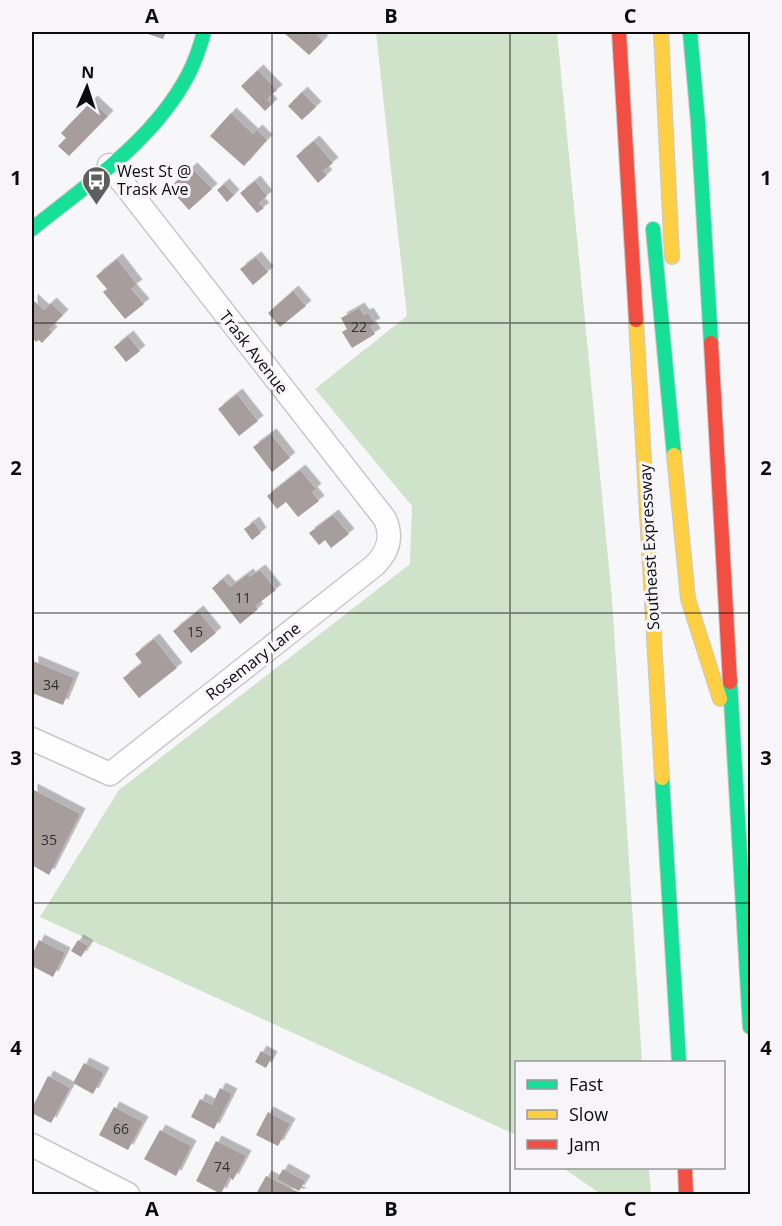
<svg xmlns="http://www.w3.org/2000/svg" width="782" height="1226" font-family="'Open Sans',sans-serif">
<defs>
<filter id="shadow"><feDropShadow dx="5.5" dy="-5.5" stdDeviation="0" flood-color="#0004"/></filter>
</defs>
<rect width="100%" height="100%" fill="#f7f6f8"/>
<path fill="#cee3ca" d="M 376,32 L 557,32 L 612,599 L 642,1062 L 516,1062 L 516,1135 L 40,917 L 119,790 L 410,564 L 412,506 L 315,389 L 407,316 Z
M 563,1168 L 649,1168 L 651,1194 L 601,1194 Z"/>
<path fill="#a89d9d" filter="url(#shadow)" d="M 142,32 L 166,32 L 163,39 Z
M 283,32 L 306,32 L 310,35 L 314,32 L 323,41 L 309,55 Z
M 258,70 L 277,90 L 267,99 L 272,104 L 265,111 L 241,86 Z
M 302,92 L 316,107 L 302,120 L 288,106 Z
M 92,101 L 108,116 L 69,156 L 58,146 L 66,138 L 61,133 Z
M 231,113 L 253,134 L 257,130 L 267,140 L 244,166 L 210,136 Z
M 314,141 L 333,163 L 323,171 L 327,175 L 318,183 L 296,156 Z
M 192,168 L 212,189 L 189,210 L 169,188 Z
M 255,181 L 267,196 L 259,203 L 264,208 L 257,213 L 240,193 Z
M 224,184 L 234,195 L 227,202 L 217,190 Z
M 256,257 L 268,272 L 253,285 L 240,269 Z
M 117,259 L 137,285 L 131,289 L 144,304 L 125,319 L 103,292 L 107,289 L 96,276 Z
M 293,291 L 306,306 L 280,327 L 268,313 Z
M 32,299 L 44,310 L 51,303 L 63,315 L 49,329 L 52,332 L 42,343 L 39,340 L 36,342 L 32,337 Z
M 359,308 L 364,315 L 368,313 L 375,324 L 370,326 L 375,334 L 352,348 L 342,332 L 347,329 L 341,318 Z
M 128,336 L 140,351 L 126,362 L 114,347 Z
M 237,394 L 258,421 L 239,436 L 218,409 Z
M 271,434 L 290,458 L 272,472 L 253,447 Z
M 300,470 L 316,489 L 312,492 L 319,501 L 298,517 L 286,502 L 277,509 L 267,496 Z
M 333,515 L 349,534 L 331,548 L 325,540 L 319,545 L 309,533 Z
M 254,522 L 261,533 L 252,540 L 244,529 Z
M 260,570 L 276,590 L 255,606 L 258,609 L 240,624 L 212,588 L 223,579 L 230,587 L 248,574 L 250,577 Z
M 198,611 L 216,633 L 191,653 L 173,631 Z
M 154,639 L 177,668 L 139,698 L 123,678 L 142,663 L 135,654 Z
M 33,661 L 74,678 L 63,705 L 32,693 Z
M 32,789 L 80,814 L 49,875 L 32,865 Z
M 39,940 L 65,953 L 53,977 L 32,966 L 32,955 Z
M 78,940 L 88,946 L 81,957 L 71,951 Z
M 261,1051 L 272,1057 L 266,1068 L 255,1062 Z
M 84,1063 L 104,1073 L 93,1094 L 73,1083 Z
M 48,1076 L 70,1088 L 51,1123 L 32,1113 L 32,1108 Z
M 220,1088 L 232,1094 L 214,1129 L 191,1117 L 200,1099 L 212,1105 Z
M 114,1107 L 143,1122 L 128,1150 L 99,1135 Z
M 268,1112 L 290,1124 L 278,1146 L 256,1135 Z
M 160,1130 L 191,1146 L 176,1176 L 144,1159 Z
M 216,1141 L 246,1156 L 233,1180 L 229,1177 L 221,1194 L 196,1181 Z
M 283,1169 L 305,1181 L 299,1191 L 277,1179 Z
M 266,1176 L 302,1194 L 256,1194 Z"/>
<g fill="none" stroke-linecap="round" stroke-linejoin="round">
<defs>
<path id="street" d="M 32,739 L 110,774 L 375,565 C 388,552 393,537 385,519 L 109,165
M 32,1145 L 128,1194"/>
<path id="fast" d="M 690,32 L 698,122 L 711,343
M 32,229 C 88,184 154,140 188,75 C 195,62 200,47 204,32
M 653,229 L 674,455
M 730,682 L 750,1027
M 662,778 L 679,1062"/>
<path id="slow" d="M 661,32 L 672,257
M 636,320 L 662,778
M 674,455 L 688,599 L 720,699"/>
<path id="jam" d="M 619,32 L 636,320
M 711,343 L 730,682
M 685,1168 L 686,1194"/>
</defs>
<use href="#street" stroke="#c9c8c9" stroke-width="25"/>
<use href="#fast" stroke="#c9c8c9" stroke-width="16"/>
<use href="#slow" stroke="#c9c8c9" stroke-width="16"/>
<use href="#jam" stroke="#c9c8c9" stroke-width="16"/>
<use href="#street" stroke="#fefefe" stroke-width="22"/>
<use href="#fast" stroke="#16e098" stroke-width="14"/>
<use href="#slow" stroke="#ffcf43" stroke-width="14"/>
<use href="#jam" stroke="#f24e42" stroke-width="14"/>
</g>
<path fill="none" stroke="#0c0c0d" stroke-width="1.5" stroke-opacity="0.55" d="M 272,32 L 272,1194M 510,32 L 510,1194M 32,323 L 750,323M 32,613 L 750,613M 32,903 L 750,903"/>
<defs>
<symbol id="bus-pin" viewBox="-11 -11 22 30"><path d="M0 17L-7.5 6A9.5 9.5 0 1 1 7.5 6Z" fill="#5e5e5f" stroke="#f7f5f9"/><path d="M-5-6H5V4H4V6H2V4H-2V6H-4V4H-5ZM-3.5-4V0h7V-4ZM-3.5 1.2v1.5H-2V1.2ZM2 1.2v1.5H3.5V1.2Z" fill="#fff"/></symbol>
</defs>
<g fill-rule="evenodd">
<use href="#bus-pin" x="80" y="164" width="33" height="45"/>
</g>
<g text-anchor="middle" stroke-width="6" stroke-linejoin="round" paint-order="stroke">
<g font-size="14" fill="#333031">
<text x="359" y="332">22</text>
<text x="243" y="603">11</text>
<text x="195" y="637">15</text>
<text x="51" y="690">34</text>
<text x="49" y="845">35</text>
<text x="121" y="1134">66</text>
<text x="222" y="1172">74</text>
</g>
<g font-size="16" fill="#0c0c0d" stroke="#f7f5f9" text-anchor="start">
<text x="117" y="177">West St @<tspan x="117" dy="18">Trask Ave</tspan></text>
</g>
<g font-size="16" fill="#0c0c0d" stroke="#f7f5f9">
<text transform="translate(254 352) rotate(52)" y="6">Trask Avenue</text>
<text transform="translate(649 547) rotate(-93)" y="6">Southeast Expressway</text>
<text transform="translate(253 661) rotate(-38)" y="6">Rosemary Lane</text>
</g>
</g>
<rect width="782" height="1226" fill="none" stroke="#f7f5f9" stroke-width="66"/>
<rect x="515" y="1061" width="210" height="108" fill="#f7f5f9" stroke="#99989b" stroke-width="1.5"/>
<rect x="527" y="1080" width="30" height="9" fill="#16e098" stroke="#99989b" stroke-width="1.5"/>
<text x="569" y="1091" font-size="18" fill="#0c0c0d">Fast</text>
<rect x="527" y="1110" width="30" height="9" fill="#ffcf43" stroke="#99989b" stroke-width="1.5"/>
<text x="569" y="1121" font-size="18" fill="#0c0c0d">Slow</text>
<rect x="527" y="1140" width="30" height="9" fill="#f24e42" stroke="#99989b" stroke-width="1.5"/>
<text x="569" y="1151" font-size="18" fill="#0c0c0d">Jam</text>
<g transform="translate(87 87) rotate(3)" stroke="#f7f5f9" stroke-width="4.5" paint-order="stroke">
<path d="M0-4.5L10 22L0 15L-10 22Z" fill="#0c0c0d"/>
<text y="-9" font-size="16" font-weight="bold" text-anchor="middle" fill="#0c0c0d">N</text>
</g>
<rect x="33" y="33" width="716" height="1160" fill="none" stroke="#0c0c0d" stroke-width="2"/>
<g font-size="20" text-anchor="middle" font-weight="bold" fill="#0c0c0d">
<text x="152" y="23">A</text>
<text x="391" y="23">B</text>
<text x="630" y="23">C</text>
<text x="16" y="185">1</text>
<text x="766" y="185">1</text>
<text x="16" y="475">2</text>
<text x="766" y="475">2</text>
<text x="16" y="765">3</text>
<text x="766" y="765">3</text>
<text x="16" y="1055">4</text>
<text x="766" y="1055">4</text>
<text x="152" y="1216">A</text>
<text x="391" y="1216">B</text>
<text x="630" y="1216">C</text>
</g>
</svg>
